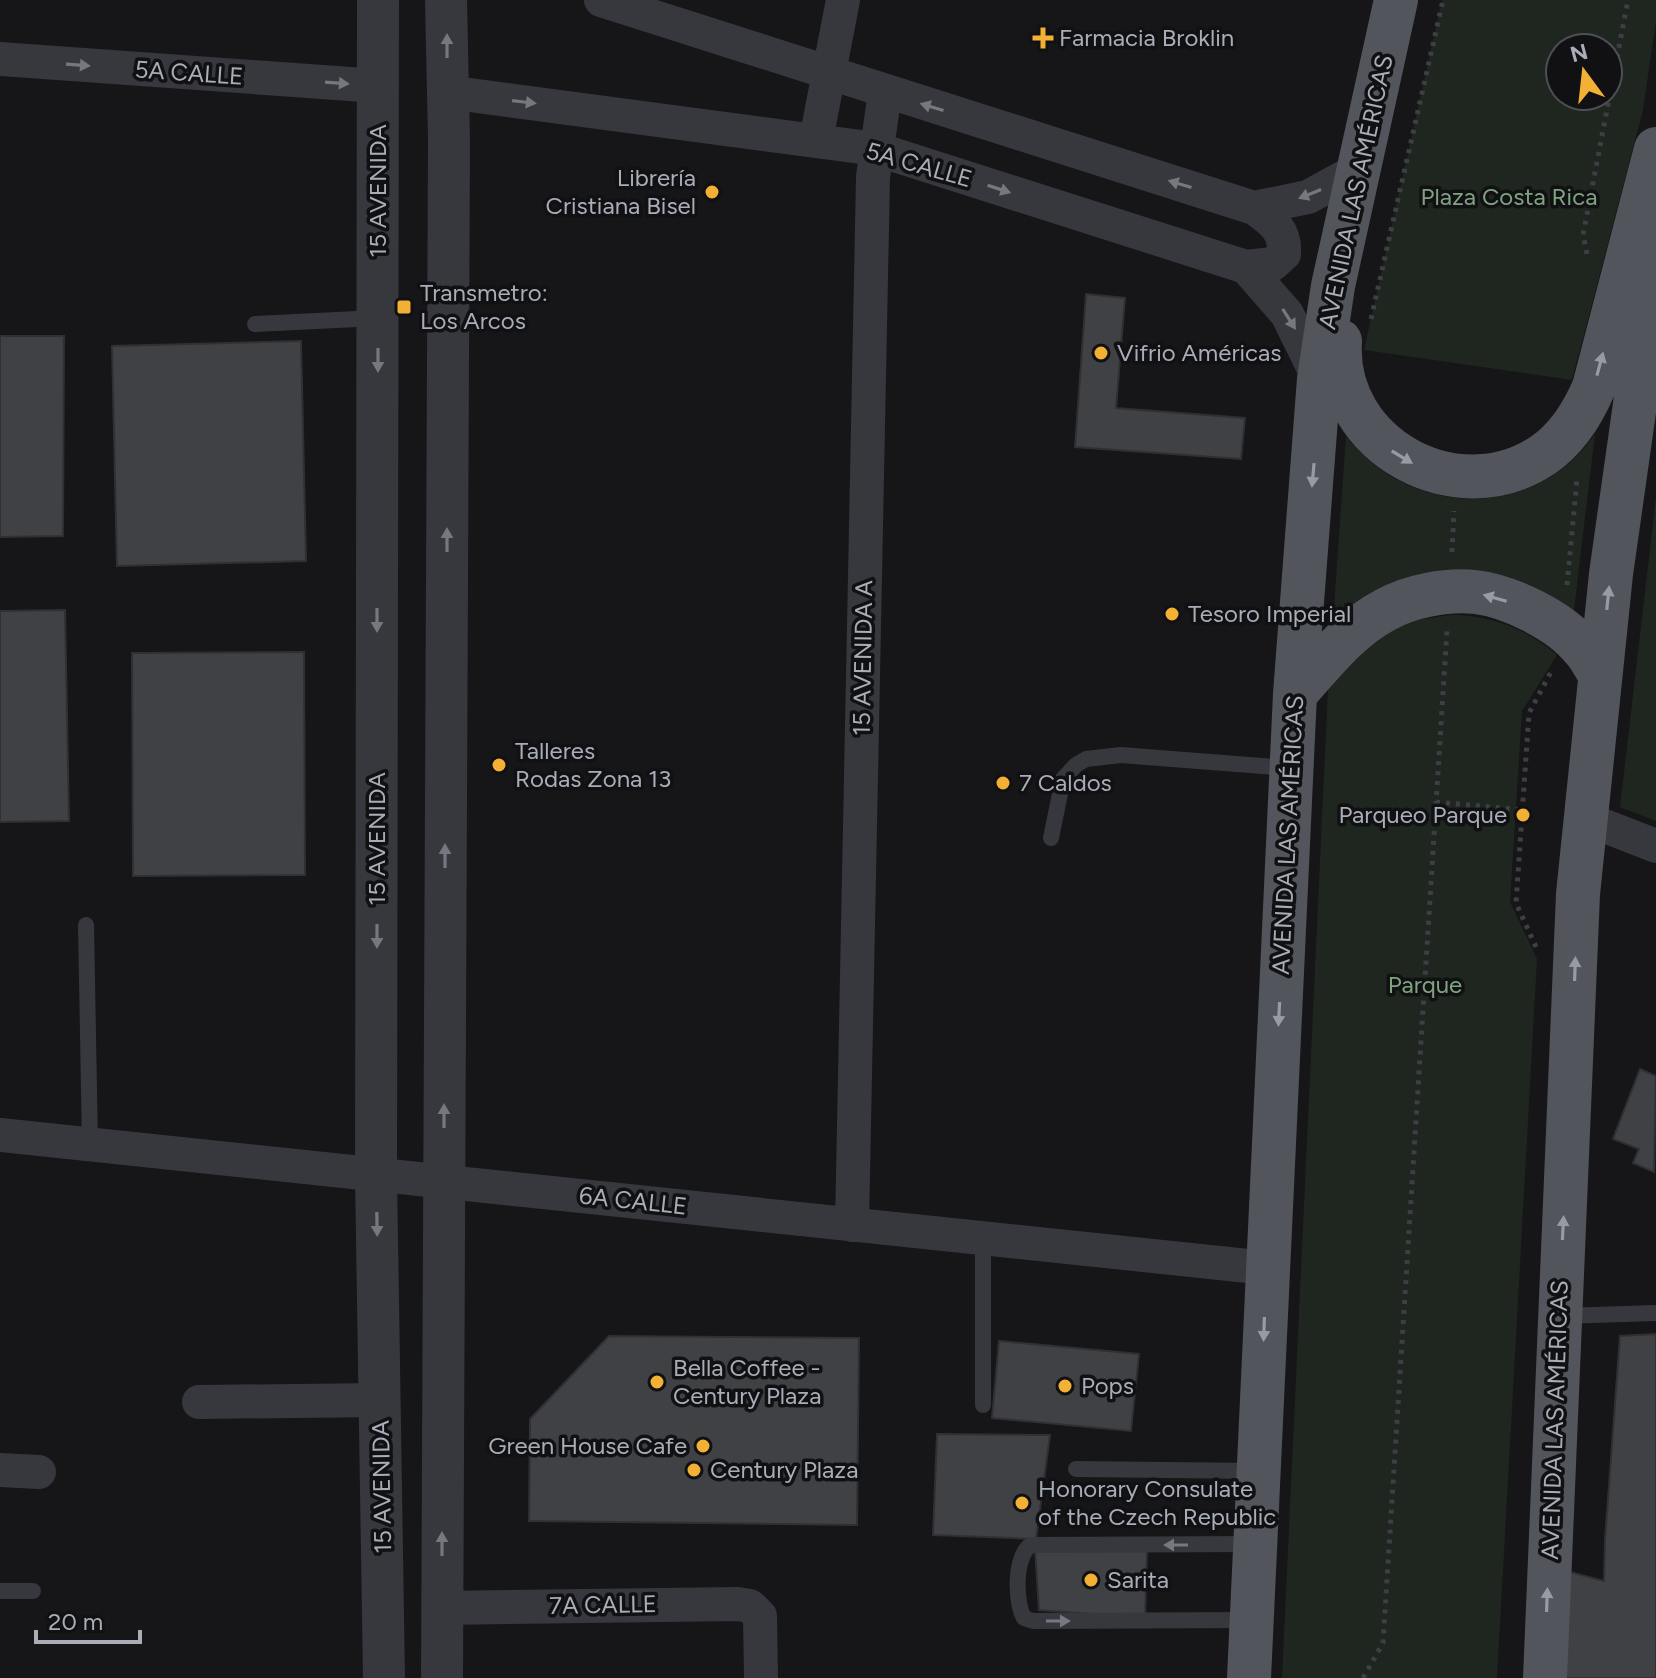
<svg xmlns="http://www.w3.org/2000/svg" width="1656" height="1678" font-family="Figtree,sans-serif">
<rect width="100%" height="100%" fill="#161618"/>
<path fill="#1e261f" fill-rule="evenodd" d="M 1442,0 L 1656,0 L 1656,21 L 1643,110 L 1572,380 L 1364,350 ZM 1560,48 L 1608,48 L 1608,96 L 1560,96 Z
M 1595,434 L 1574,610 C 1559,602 1545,592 1530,585 C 1482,563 1420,566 1373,591 C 1359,598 1346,611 1333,621 L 1346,436 C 1409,518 1535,522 1595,434 Z
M 1656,497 L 1656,821 L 1620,807 Z
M 1451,615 C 1491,615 1527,629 1557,655 L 1522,711 L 1510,902 L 1537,959 L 1497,1678 L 1282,1678 L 1328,689 C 1350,666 1382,630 1413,621 C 1425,618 1439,617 1451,615 Z"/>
<path fill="#404145" stroke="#303034" stroke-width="2" d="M 1086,294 L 1125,298 L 1116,408 L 1245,418 L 1241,459 L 1075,447 Z
M 0,336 L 64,336 L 63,536 L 0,537 Z
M 301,341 L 306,561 L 117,566 L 112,346 Z
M 65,610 L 69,821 L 0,822 L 0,611 Z
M 304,652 L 305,875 L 133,876 L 132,653 Z
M 1640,1069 L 1656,1076 L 1654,1172 L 1633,1163 L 1639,1149 L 1613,1139 Z
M 1656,1334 L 1656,1678 L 1563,1678 L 1570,1572 L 1604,1581 L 1605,1540 L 1620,1336 Z
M 609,1336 L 859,1338 L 857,1525 L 529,1521 L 530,1419 Z
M 999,1341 L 1139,1354 L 1131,1431 L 992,1418 Z
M 937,1434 L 1050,1435 L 1036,1539 L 933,1535 Z
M 1035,1548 L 1147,1549 L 1145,1618 L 1039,1610 Z"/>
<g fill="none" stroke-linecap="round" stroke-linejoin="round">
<path stroke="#3d3f44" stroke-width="5" stroke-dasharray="4 6" stroke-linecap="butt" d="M 1587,254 L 1583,235 L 1628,0
M 1371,319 L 1443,0
M 1452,552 L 1454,511
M 1567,585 L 1577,479
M 1436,802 L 1523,810
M 1536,947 L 1516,903 L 1529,713 L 1551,672
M 1363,1678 L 1383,1643 L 1447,630"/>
<path stroke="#37383d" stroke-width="16" d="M 255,324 L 378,318
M 1051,838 L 1063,779 L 1076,765 L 1086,759 L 1121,755 L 1288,768
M 86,925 L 90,1145
M 1561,1316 L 1656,1313
M 983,1405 L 983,1238
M 1076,1469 L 1258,1471
M 0,1591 L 33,1591
M 1250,1620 L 1033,1621 L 1024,1618 C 1015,1602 1014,1556 1031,1545 L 1253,1544"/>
<path stroke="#37383d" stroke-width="34" d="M 601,0 L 1254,208 L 1308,197 L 1361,168
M 0,59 L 378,86
M 447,92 L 876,149 L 1246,267 L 1287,314 L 1319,379
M 816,140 L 843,0
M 1246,267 L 1273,264 L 1284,254 C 1286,230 1272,221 1254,208
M 1584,818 L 1656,846
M 0,1135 L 1267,1268
M 852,1225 L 873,177 L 885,92
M 199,1402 L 381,1400
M 0,1470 L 39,1472
M 442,1608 L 738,1604 L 750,1606 L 760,1616 L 761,1678"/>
<path stroke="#37383d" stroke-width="42" d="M 378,0 L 376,1175 L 384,1678
M 442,1678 L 449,140 L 446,0"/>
<path stroke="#53555c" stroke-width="44" d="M 1340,341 C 1333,446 1457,513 1543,455 C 1568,438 1583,413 1594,387 L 1656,149
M 1295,694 C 1322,664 1349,629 1385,610 C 1410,596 1447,589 1475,592 C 1510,596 1561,621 1583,649 C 1590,656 1594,666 1600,674
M 1249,1678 L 1295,694 L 1319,379 L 1333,286 L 1396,0
M 1545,1678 L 1578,894 L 1611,574 L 1656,256"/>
</g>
<defs><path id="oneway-solid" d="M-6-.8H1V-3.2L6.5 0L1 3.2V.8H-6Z" transform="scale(2)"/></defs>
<g fill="#757881">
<use href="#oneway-solid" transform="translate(447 46) rotate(-90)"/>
<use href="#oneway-solid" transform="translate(78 65) rotate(4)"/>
<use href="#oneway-solid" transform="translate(337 83) rotate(4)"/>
<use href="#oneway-solid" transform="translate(524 102) rotate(7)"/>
<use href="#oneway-solid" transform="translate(932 107) rotate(-163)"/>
<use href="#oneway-solid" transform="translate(1180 184) rotate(-163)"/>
<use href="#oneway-solid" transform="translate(999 189) rotate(18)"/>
<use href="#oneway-solid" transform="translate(1310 194) rotate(158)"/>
<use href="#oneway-solid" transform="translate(1289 319) rotate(58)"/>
<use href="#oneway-solid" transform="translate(378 360) rotate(90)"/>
<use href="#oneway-solid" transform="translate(447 540) rotate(-90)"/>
<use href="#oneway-solid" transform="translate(377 620) rotate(90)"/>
<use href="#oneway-solid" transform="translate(445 856) rotate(-90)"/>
<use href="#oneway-solid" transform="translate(377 936) rotate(90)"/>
<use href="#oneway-solid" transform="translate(444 1116) rotate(-90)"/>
<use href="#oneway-solid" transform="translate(377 1224) rotate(89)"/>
<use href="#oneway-solid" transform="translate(442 1544) rotate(-90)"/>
<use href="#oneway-solid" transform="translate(1176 1545) rotate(180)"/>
<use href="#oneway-solid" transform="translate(1058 1621)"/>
</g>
<g fill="#979ba6">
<use href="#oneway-solid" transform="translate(1600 364) rotate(-75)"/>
<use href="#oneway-solid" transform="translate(1402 457) rotate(31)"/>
<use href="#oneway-solid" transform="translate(1313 475) rotate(95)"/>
<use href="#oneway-solid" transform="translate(1495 598) rotate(-164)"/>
<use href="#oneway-solid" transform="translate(1608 598) rotate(-84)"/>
<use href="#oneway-solid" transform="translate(1575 969) rotate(-88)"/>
<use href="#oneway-solid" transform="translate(1279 1014) rotate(93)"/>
<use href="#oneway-solid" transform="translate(1563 1228) rotate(-87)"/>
<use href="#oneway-solid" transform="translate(1264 1329) rotate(92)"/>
<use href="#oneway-solid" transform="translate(1547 1600) rotate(-88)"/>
</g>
<g fill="#f2b134" stroke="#111113" stroke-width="3">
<path d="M1039 26h8v8h8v8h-8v8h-8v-8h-8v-8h8z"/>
<circle cx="712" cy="192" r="8"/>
<rect x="396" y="299" width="16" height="16" rx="4"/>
<circle cx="1101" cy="353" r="8"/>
<circle cx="1172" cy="614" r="8"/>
<circle cx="499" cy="765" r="8"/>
<circle cx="1003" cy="783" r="8"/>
<circle cx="1523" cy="815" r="8"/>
<circle cx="657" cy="1382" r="8"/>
<circle cx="1065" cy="1386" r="8"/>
<circle cx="703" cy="1446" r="8"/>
<circle cx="694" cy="1470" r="8"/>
<circle cx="1022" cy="1503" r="8"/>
<circle cx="1091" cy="1580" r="8"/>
</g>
<g text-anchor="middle" stroke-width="7" stroke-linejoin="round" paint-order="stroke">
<g font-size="24" fill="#a8adb8" stroke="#111113" text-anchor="start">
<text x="1059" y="46">Farmacia Broklin</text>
<text x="696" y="186" text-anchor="end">Librería<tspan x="696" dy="28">Cristiana Bisel</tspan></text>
<text x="420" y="301">Transmetro:<tspan x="420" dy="28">Los Arcos</tspan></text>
<text x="1117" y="361">Vifrio Américas</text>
<text x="1188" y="622">Tesoro Imperial</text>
<text x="515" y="759">Talleres<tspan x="515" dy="28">Rodas Zona 13</tspan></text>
<text x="1019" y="791">7 Caldos</text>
<text x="1507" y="823" text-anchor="end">Parqueo Parque</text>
<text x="673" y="1376">Bella Coffee -<tspan x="673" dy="28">Century Plaza</tspan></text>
<text x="1081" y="1394">Pops</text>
<text x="687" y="1454" text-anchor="end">Green House Cafe</text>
<text x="710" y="1478">Century Plaza</text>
<text x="1038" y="1497">Honorary Consulate<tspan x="1038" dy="28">of the Czech Republic</tspan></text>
<text x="1107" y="1588">Sarita</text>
</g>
<g font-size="24" fill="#a8adb8" stroke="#111113">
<text transform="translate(189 73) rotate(4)" y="8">5A CALLE</text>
<text transform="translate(919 165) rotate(16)" y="8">5A CALLE</text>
<text transform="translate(378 191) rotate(-90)" y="8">15 AVENIDA</text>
<text transform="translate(1356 192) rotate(-78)" y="8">AVENIDA LAS AMÉRICAS</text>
<text transform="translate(863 658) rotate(-89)" y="8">15 AVENIDA A</text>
<text transform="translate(1288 835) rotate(-87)" y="8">AVENIDA LAS AMÉRICAS</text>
<text transform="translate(377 839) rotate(-90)" y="8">15 AVENIDA</text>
<text transform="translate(633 1201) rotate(6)" y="8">6A CALLE</text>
<text transform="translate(1555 1420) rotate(-88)" y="8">AVENIDA LAS AMÉRICAS</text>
<text transform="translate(382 1487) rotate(-91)" y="8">15 AVENIDA</text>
<text transform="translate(603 1605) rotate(-1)" y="8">7A CALLE</text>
</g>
<g font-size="24" fill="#7fa381" stroke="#111113">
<text x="1509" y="205">Plaza Costa Rica</text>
<text x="1425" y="993">Parque</text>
</g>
</g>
<g transform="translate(1584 72) rotate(345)"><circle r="38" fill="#111113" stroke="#4d4f55" stroke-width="2"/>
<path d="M0-6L14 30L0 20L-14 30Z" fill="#f2b134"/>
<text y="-12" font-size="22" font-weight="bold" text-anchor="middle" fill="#a8adb8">N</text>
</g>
<path d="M36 1630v12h104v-12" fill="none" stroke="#a8adb8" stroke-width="4"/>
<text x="48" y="1630" font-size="24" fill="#a8adb8" stroke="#111113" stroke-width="6" paint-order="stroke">20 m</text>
</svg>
